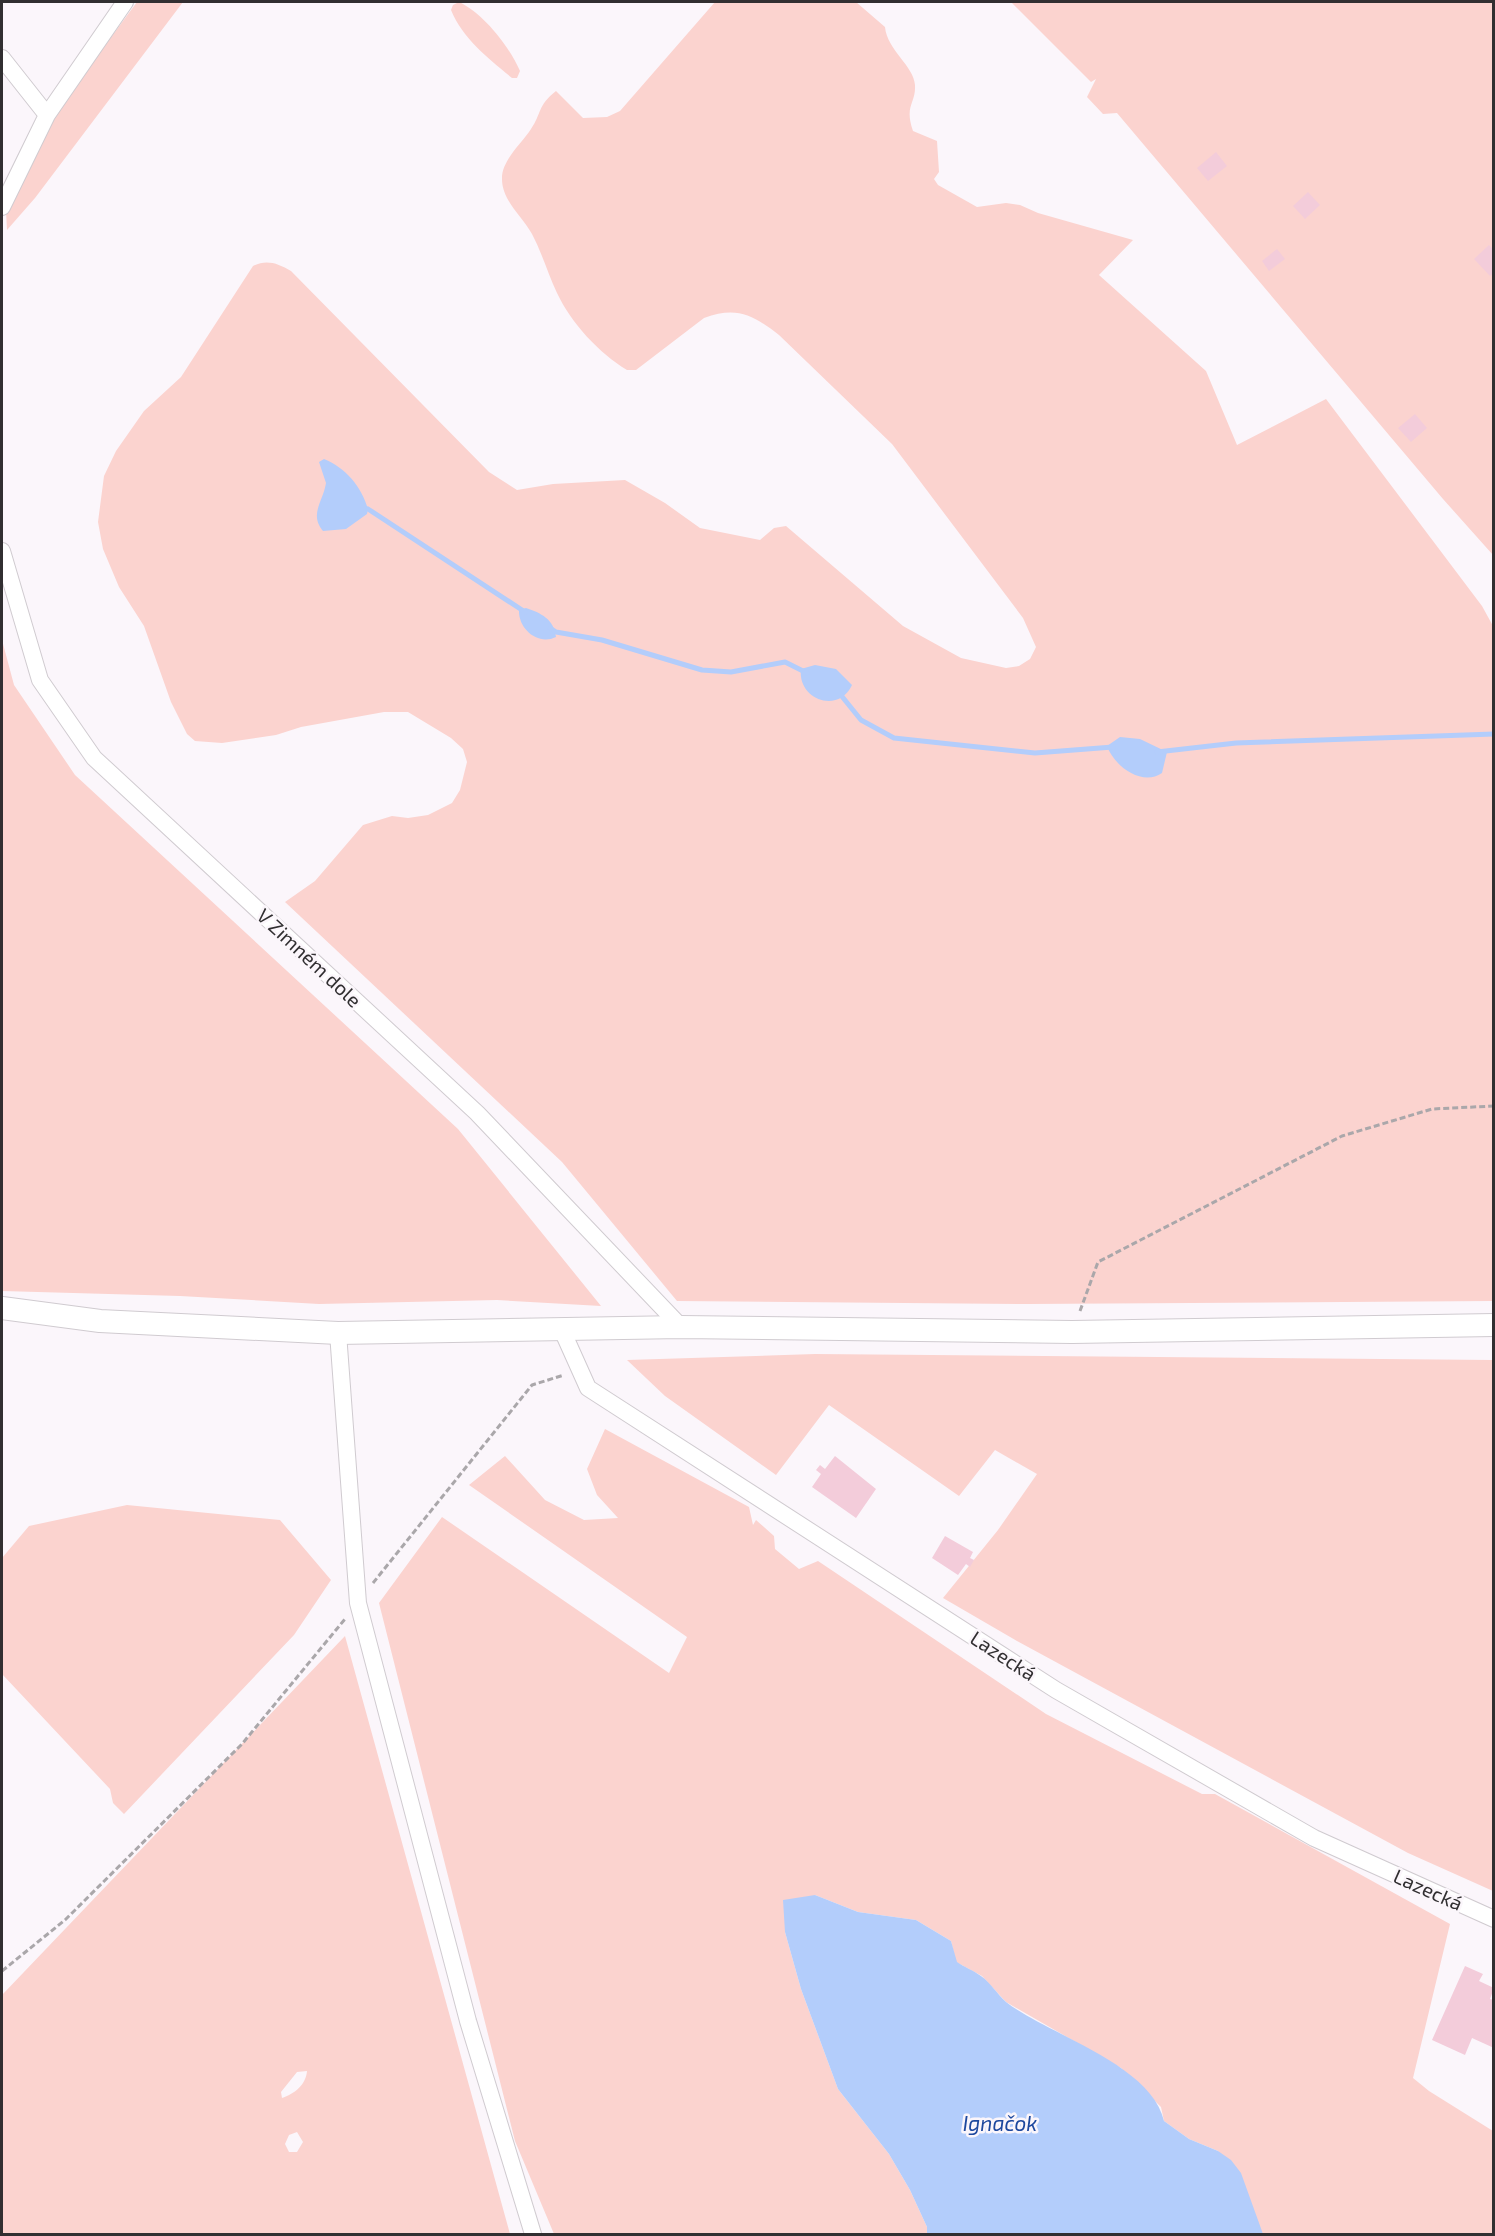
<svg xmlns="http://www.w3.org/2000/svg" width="1495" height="2236" font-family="'Exo 2',sans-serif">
<rect width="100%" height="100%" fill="#fbf6fb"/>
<path fill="#fbd3cf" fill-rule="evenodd" d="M 137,2 L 183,2 L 35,198 L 7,230 L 6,211 L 61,105 Z
M 459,2 C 484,14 509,46 520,71 L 517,78 L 512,78 C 488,58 463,39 451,10 L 453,5 Z
M 715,2 L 856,2 L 885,27 C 887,50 914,66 915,85 C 916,104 904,105 913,131 L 937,141 L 939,172 L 934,179 L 938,185 L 977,207 L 1006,203 L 1020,205 L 1038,213 L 1133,240 L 1099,275 L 1206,371 L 1237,445 L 1326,399 L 1482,606 L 1493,626 L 1493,1301 L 1028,1304 L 677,1301 L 562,1162 L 285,902 L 315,881 L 363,825 L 392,816 L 408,818 L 428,815 L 452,803 L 460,790 L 467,762 L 463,749 L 451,738 L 408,712 L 384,712 L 301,727 L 276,735 L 222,743 L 195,741 L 187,734 L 171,702 L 144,626 L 119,587 L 103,549 L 98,522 L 104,476 L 116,451 L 144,411 L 181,377 L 253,266 C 266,259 278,263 291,271 L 489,472 L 517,490 L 553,484 L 625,480 L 665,503 L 700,528 L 760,540 L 774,528 L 786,526 L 903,626 L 961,658 L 1006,668 L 1019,666 L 1030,659 L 1036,647 L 1023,618 L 892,444 L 779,335 C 753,315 737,306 704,318 L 636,370 L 627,370 C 599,353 571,323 557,293 C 548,274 542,253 532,234 C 523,217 502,201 502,179 C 501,161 522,143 531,129 C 542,113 537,106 556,91 L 583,118 L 607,117 L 620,111 Z
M 1011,2 L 1493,2 L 1493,555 L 1443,499 L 1117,113 L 1103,114 L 1087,97 L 1096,79 L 1091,82 Z
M 2,640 L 14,685 L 75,775 L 458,1129 L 601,1306 L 497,1300 L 319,1304 L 180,1296 L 2,1291 Z
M 815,1354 L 1493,1360 L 1493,1891 L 1408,1853 L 1017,1641 L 943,1598 L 998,1530 L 1037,1474 L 995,1450 L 959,1496 L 829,1405 L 776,1475 L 665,1396 L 627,1360 Z
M 605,1429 L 749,1507 L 753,1525 L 756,1520 L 774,1536 L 775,1549 L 799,1569 L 818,1561 L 1046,1714 L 1202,1794 L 1215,1794 L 1450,1924 L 1413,2078 L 1429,2091 L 1493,2131 L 1493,2234 L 1263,2234 L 1218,2151 L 1189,2139 L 1164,2121 L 1161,2107 L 1121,2068 L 1006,2002 L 982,1976 L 956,1962 L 951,1941 L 916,1920 L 858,1912 L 815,1895 L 785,1932 L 801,1989 L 838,2089 L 889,2154 L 910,2190 L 927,2227 L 927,2234 L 554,2234 L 515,2141 L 379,1603 L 442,1517 L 669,1673 L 687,1637 L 469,1485 L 505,1456 L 545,1500 L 584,1520 L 618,1518 L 597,1495 L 587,1469 Z
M 127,1505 L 280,1520 L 331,1580 L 294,1635 L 124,1814 L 113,1803 L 110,1789 L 2,1674 L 2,1558 L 29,1526 Z
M 345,1636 L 510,2234 L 2,2234 L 2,1995 ZM 307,2071 C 306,2085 294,2094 282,2098 L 281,2092 L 297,2072 ZM 297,2132 L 303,2142 L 297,2152 L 289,2152 L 285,2144 L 289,2135 Z"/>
<path fill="#b3cdfb" d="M 324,459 C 346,468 361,486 368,509 L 367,514 L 346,529 L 323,531 C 309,514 323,502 326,483 L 319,462 Z
M 526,608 C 541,613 554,619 556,637 C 538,646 518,629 519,610 Z
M 815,665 L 836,669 L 852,685 C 838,715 797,699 801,669 Z
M 1120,737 L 1140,739 L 1167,752 L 1162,773 C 1142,787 1114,766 1107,746 Z
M 815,1895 L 858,1912 L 916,1920 L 951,1941 L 957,1962 C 964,1967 973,1970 981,1976 C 991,1983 997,1994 1006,2002 C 1049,2035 1151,2064 1164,2121 L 1189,2139 L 1218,2151 L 1231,2160 L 1241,2173 L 1263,2234 L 927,2234 L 927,2227 L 910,2190 L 889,2154 L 838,2089 L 801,1989 L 785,1932 L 783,1900 Z"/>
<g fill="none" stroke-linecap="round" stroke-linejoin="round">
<path stroke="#b3cdfb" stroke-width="5" d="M 368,509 L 525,612
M 550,628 L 556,632 L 602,640 L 702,670 L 731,672 L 785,662 L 807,673
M 840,694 L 861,720 L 894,738 L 1035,753 L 1113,747
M 1157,752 L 1236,743 L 1494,734"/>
</g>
<path fill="#f3ccda" d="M 1216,152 L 1227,166 L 1208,181 L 1197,168 Z
M 1308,192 L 1320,205 L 1305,219 L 1293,206 Z
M 1489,245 L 1494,250 L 1494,273 L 1490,276 L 1474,259 Z
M 1277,249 L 1285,259 L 1269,271 L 1262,261 Z
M 1415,414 L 1427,428 L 1411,442 L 1398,428 Z
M 835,1456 L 876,1489 L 856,1518 L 812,1487 L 821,1474 L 816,1470 L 820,1465 L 825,1469 Z
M 945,1536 L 973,1552 L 970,1558 L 974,1560 L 970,1567 L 966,1564 L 958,1575 L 932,1558 Z
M 1465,1966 L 1483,1974 L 1479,1981 L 1494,1988 L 1490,1999 L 1494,2000 L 1494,2048 L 1472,2038 L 1465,2055 L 1432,2040 Z"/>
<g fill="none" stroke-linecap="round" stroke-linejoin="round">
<defs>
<path id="street" d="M 2,58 L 47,115
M 2,207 L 47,115 L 125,2
M 2,551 L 40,680 L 94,758 L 477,1113 L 681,1327
M 562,1330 L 588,1388 L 1056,1690 L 1314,1838 L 1494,1919
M 338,1333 L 358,1603 L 468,2021 L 533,2234"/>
<path id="secondary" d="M 2,1308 L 100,1321 L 338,1333 L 681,1327 L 1072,1332 L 1494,1325"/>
</defs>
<use href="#street" stroke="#d0cbd0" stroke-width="18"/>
<use href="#secondary" stroke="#d0cbd0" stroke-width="24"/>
<path stroke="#aaa7aa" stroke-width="3" stroke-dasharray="6 3" stroke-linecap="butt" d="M 1080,1311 L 1098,1262 L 1342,1136 L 1432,1109 L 1494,1106
M 373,1583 L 532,1385 L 564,1375
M 2,1971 L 65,1920 L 242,1744 L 345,1619"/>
<use href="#street" stroke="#fff" stroke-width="16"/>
<use href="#secondary" stroke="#fff" stroke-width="22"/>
</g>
<g text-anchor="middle" stroke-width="5" stroke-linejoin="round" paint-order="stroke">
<g font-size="20" fill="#312f31" stroke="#fbf6fb">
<text transform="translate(309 958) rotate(43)" y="7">V Zimném dole</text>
<text transform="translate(1003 1656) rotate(33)" y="7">Lazecká</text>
<text transform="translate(1428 1890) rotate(24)" y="7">Lazecká</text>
</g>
<g font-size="21" font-style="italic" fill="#1d489e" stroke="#fbf6fb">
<text x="1000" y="2131">Ignačok</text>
</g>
</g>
<rect width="1495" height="2236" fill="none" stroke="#312f31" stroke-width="6"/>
</svg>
